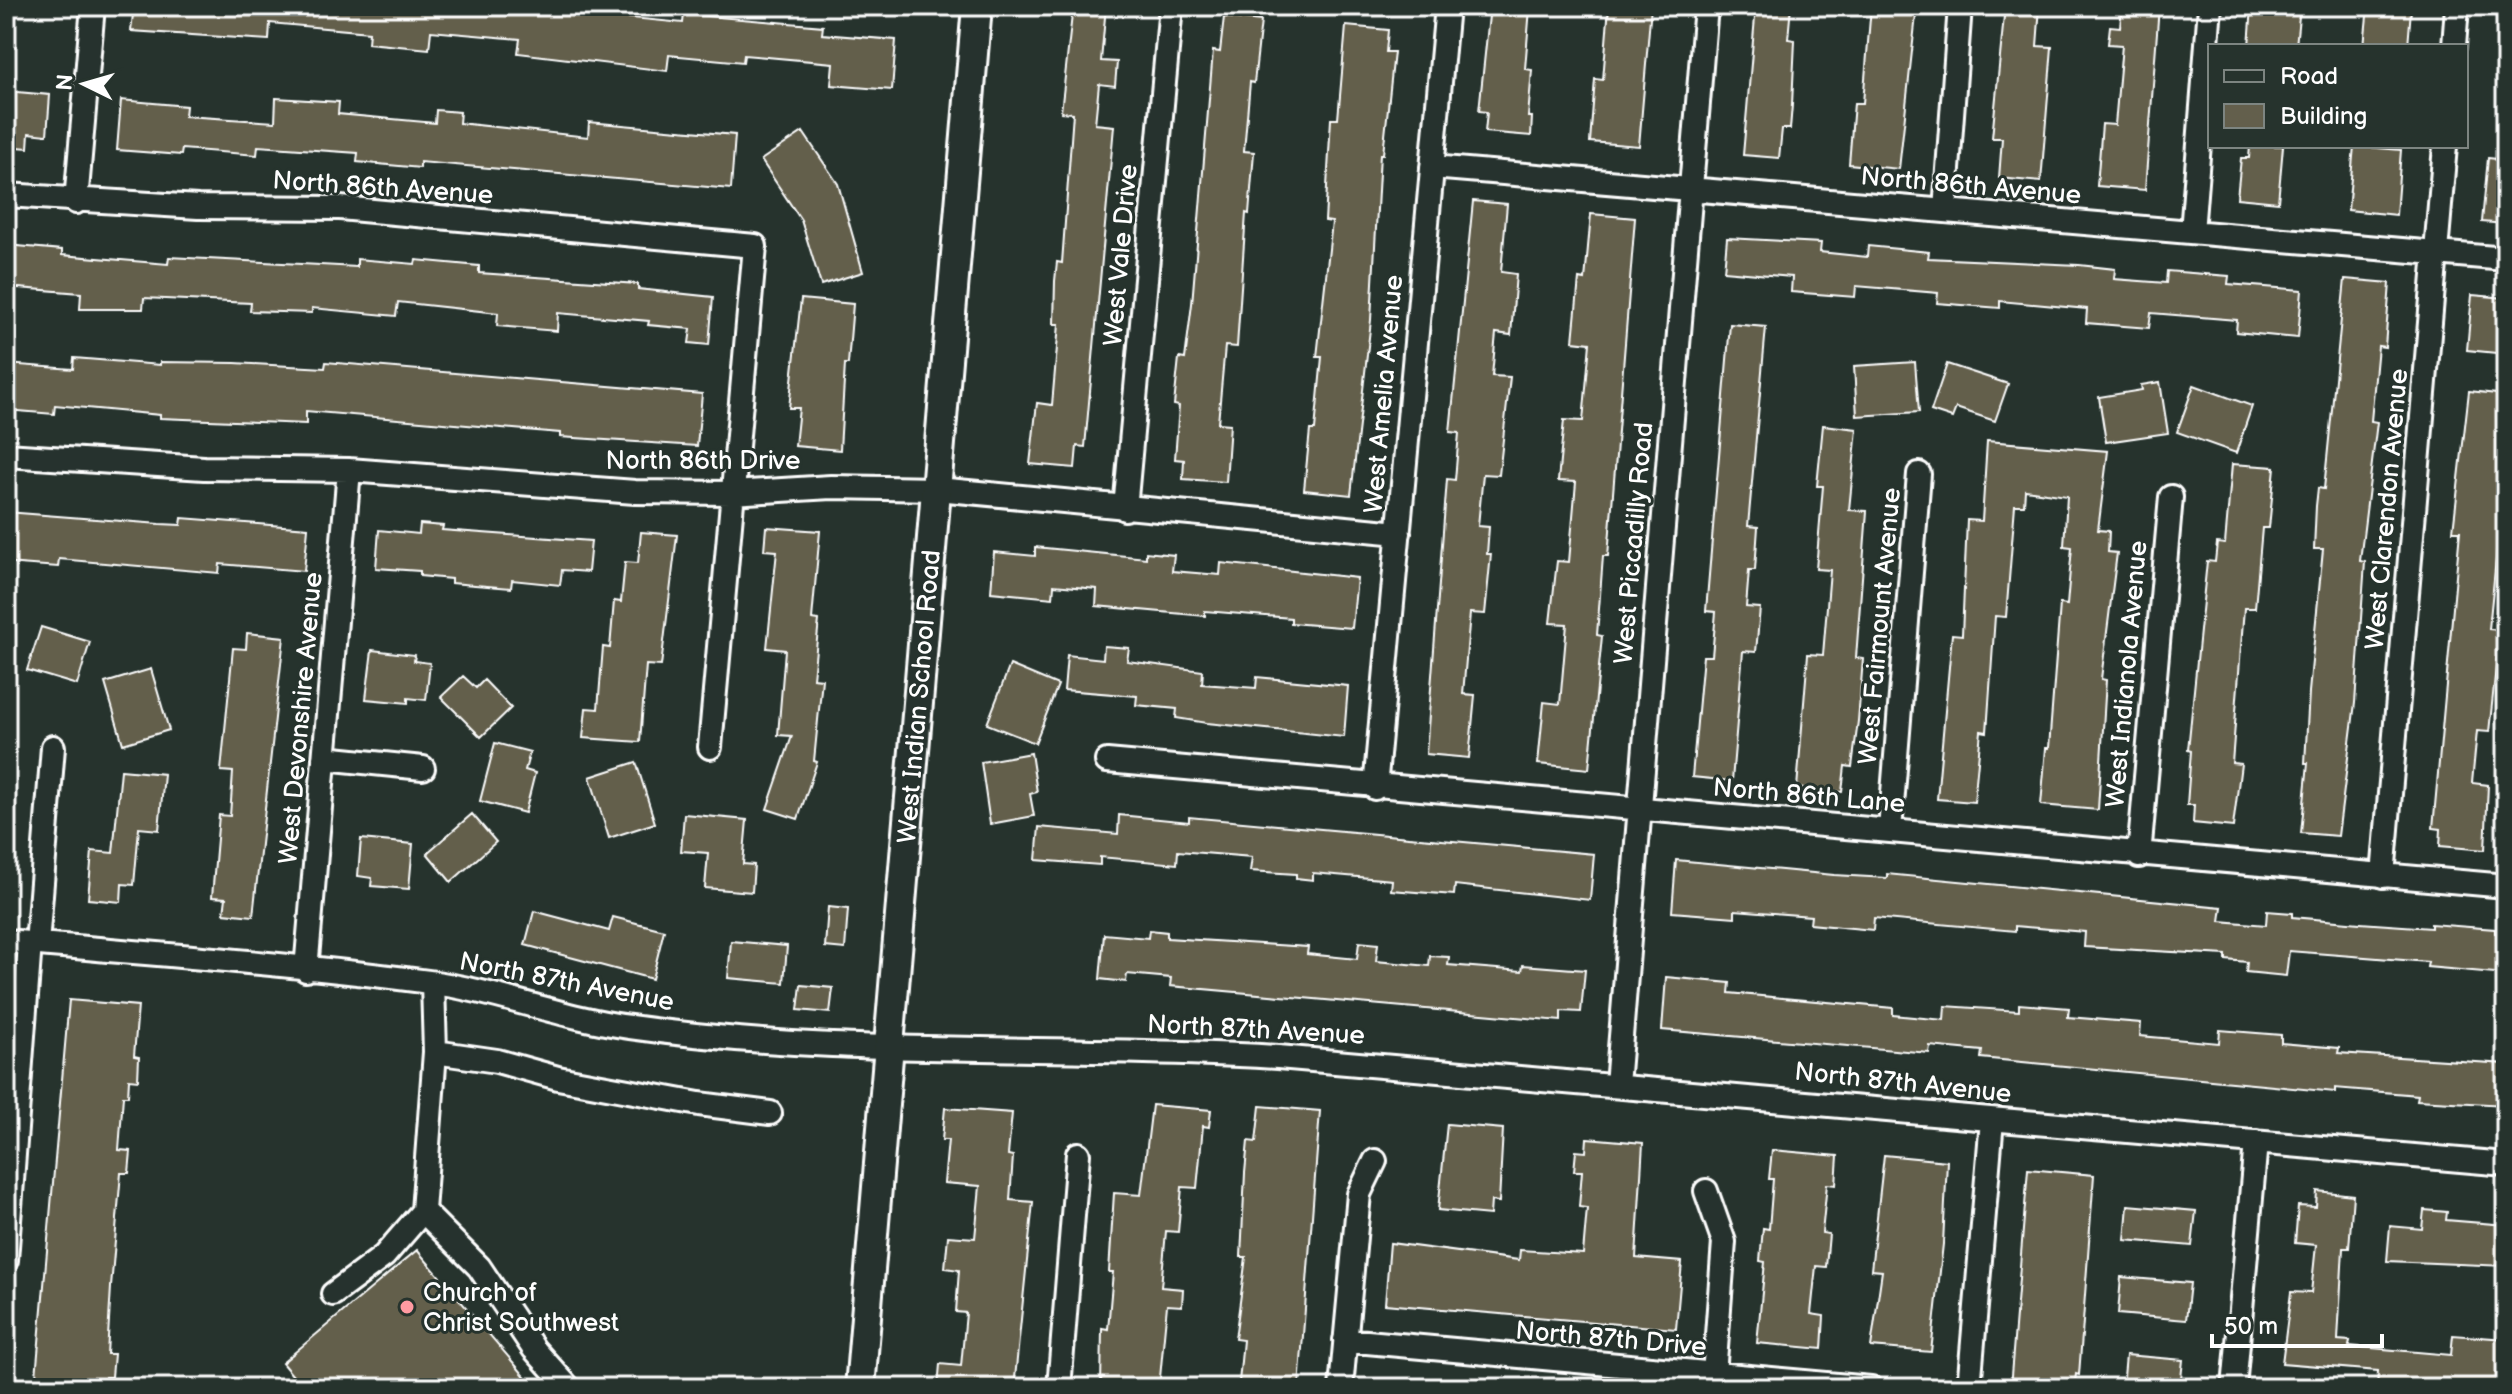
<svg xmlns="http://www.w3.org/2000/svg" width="2512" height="1394" font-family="'Balsamiq Sans',sans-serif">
<rect width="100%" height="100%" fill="#26332d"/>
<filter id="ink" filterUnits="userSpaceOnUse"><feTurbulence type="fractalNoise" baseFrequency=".0125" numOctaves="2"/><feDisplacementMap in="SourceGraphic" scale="16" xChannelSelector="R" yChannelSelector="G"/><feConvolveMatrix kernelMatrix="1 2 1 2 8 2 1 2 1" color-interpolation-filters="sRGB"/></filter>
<g filter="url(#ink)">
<path fill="#635f4c" stroke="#fff" stroke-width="2" d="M 134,6 L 507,6 L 683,23 L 684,14 L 823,26 L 822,34 L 896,40 L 892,90 L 831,85 L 833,63 L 744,55 L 743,62 L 669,55 L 667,71 L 518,53 L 520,39 L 431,31 L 429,49 L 368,43 L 369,32 L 270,23 L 269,40 L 131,31 Z
M 1073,6 L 1106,6 L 1101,61 L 1117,62 L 1115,86 L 1099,84 L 1095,124 L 1114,126 L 1085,447 L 1077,446 L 1075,468 L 1030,464 L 1037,403 L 1052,405 L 1059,324 L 1054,324 L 1055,281 L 1057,262 L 1062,263 L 1073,113 L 1061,112 Z
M 1490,6 L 1530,8 L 1525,69 L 1532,70 L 1528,117 L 1532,117 L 1531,136 L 1485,132 L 1487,112 L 1479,111 Z
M 1609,6 L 1651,6 L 1639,146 L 1590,142 L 1595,79 L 1603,80 Z
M 1756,6 L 1791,6 L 1788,39 L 1795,40 L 1792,105 L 1790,129 L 1782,129 L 1779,158 L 1743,155 Z
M 1871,6 L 1917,6 L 1899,169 L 1849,164 L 1854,103 L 1863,103 Z
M 2005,6 L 2040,6 L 2037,46 L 2052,47 L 2041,182 L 1999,178 L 2002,138 L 1992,138 Z
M 2122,6 L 2159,6 L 2145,190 L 2097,186 L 2102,124 L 2115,125 L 2122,45 L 2108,44 L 2110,26 L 2120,27 Z
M 2252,6 L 2300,6 L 2296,46 L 2249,46 Z
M 2368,6 L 2411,9 L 2408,46 L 2364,46 Z
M 1224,17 L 1261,21 L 1254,83 L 1250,82 L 1244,151 L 1254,152 L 1249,214 L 1246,213 L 1237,347 L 1225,346 L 1218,423 L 1230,424 L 1226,482 L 1183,479 L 1184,460 L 1175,459 L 1179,406 L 1174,405 L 1179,358 L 1185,359 L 1192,304 L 1213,51 L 1220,52 Z
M 1346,26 L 1388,30 L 1386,52 L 1394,52 L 1383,154 L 1380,154 L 1371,320 L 1351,495 L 1304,490 L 1310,430 L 1315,430 L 1322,357 L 1317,357 L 1332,222 L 1325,221 L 1331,119 L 1338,119 Z
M 6,91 L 50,95 L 47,135 L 29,133 L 28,148 L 6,146 Z
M 276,98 L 339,102 L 338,114 L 435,123 L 436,110 L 460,112 L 459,123 L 588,137 L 589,122 L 735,135 L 731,189 L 420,162 L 420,168 L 357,162 L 358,153 L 258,146 L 257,155 L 182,149 L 181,155 L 117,150 L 121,100 L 186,106 L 185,116 L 275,122 Z
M 803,132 L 838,184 L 863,272 L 821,285 L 801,220 L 761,160 Z
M 2250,146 L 2283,146 L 2278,202 L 2237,198 L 2241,158 L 2249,158 Z
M 2354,146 L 2401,150 L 2396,215 L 2348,210 Z
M 2488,158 L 2506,160 L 2506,224 L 2482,222 Z
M 1473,201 L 1507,204 L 1501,272 L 1516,274 L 1511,335 L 1496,333 L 1492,376 L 1510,377 L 1499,475 L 1483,474 L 1478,526 L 1489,527 L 1487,554 L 1491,554 L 1485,614 L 1470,613 L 1463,694 L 1475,695 L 1469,758 L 1426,754 L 1447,479 L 1455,480 L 1459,433 L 1450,432 Z
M 1591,214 L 1635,218 L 1608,556 L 1603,556 L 1597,635 L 1602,636 L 1589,769 L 1538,764 L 1544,702 L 1560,704 L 1567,624 L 1550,623 L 1557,561 L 1569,562 L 1576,482 L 1558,481 L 1564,420 L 1583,421 L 1590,343 L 1573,341 L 1579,279 L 1585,280 Z
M 1727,238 L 1821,243 L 1820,252 L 1867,257 L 1868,246 L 1929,252 L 1928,258 L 2079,265 L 2115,269 L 2114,279 L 2166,283 L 2167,271 L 2229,276 L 2228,284 L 2302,290 L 2298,338 L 2236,332 L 2237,320 L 2151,313 L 2149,328 L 2086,323 L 2087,309 L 2000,301 L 2000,308 L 1937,303 L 1938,293 L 1856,286 L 1855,297 L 1791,292 L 1792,277 L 1724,271 Z
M 6,245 L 62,250 L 62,255 L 168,264 L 169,257 L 357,267 L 357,259 L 415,264 L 416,260 L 479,266 L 479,273 L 638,284 L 638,289 L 713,297 L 709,345 L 689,343 L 691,329 L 648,325 L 649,321 L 558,313 L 557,331 L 497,326 L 498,313 L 398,302 L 396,316 L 312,308 L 312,313 L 250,311 L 251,303 L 144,298 L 143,309 L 80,309 L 81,293 L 6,287 Z
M 2345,279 L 2390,283 L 2385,347 L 2378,346 L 2371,421 L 2377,422 L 2360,561 L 2365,562 L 2355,703 L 2338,836 L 2301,833 L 2308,763 L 2305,763 L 2309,692 L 2323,549 L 2314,549 L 2316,506 L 2318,488 L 2324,489 Z
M 2472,295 L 2506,298 L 2506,354 L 2467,350 Z
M 801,299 L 853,304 L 848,364 L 845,364 L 840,450 L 795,446 L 799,408 L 789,408 Z
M 1730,324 L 1766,327 L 1748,526 L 1758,527 L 1755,570 L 1749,570 L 1746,607 L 1760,608 L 1756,652 L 1743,651 L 1732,781 L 1692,777 L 1703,656 L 1712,656 L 1716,612 L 1706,611 Z
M 74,358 L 160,365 L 160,362 L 235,363 L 325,368 L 326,362 L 702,394 L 697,446 L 560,437 L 560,433 L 306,411 L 306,424 L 160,418 L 160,415 L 55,405 L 54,414 L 6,410 L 6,364 L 73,369 Z
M 1915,362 L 1919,412 L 1857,416 L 1854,366 Z
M 1947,364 L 2008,384 L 1995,421 L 1956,408 L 1952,418 L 1931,411 Z
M 2160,382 L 2168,433 L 2106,442 L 2099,397 L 2142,390 L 2141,385 Z
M 2194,385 L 2252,406 L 2236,453 L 2177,432 Z
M 2469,391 L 2506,395 L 2506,459 L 2489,629 L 2500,630 L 2489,732 L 2477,731 L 2472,783 L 2488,785 L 2485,850 L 2440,846 L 2441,829 L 2433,828 L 2460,531 L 2453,531 Z
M 1823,425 L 1857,429 L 1849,510 L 1867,511 L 1856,658 L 1863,659 L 1858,721 L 1852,767 L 1845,766 L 1842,792 L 1797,788 L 1808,654 L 1823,655 L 1830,570 L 1816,569 L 1823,486 L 1817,486 Z
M 1987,441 L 2108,451 L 2098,530 L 2109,531 L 2108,552 L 2117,553 L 2101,679 L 2106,680 L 2098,810 L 2041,805 L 2046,748 L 2049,748 L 2060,604 L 2067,605 L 2072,547 L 2064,546 L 2067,496 L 2025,490 L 2024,505 L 2015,505 L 2006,617 L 1995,616 L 1987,732 L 1981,731 L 1974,802 L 1937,799 L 1952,634 L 1962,635 L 1967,520 L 1982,521 Z
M 2232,464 L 2275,467 L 2269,528 L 2262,528 L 2255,608 L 2244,608 L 2232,763 L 2241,764 L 2233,827 L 2193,823 L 2194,805 L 2187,805 L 2191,751 L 2188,750 L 2207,561 L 2215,562 L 2217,543 L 2225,544 Z
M 6,512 L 160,524 L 181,525 L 182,518 L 308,528 L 304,571 L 220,564 L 219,573 L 59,559 L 58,567 L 6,563 Z
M 420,524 L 443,526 L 442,530 L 591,541 L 588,572 L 562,570 L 560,585 L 512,580 L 511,588 L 451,583 L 451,579 L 420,576 L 420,571 L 376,568 L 379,530 L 419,534 Z
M 766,527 L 820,531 L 812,619 L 819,620 L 813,678 L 822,679 L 814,761 L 817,762 L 798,819 L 767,809 L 792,736 L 778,735 L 785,650 L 767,648 L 777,551 L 764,550 Z
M 641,532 L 677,535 L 661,666 L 646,665 L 640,742 L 583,738 L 586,708 L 598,709 L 603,647 L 610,648 L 614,601 L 621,602 L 625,562 L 638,563 Z
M 1035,547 L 1146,558 L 1146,552 L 1174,555 L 1172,571 L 1220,575 L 1221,563 L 1357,578 L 1352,628 L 1291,623 L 1291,618 L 1205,611 L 1205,616 L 1096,606 L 1097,589 L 1054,585 L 1053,598 L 991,592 L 994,552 L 1035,556 Z
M 41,627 L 90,642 L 77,685 L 27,670 Z
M 247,633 L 284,637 L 253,916 L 224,913 L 226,898 L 212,897 L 219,815 L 230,816 L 233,772 L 221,771 L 233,648 L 246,649 Z
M 1104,646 L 1129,648 L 1127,661 L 1203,671 L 1202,684 L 1256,688 L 1257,677 L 1348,686 L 1344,737 L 1207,723 L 1176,718 L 1177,709 L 1136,705 L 1137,696 L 1064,690 L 1067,655 L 1103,659 Z
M 372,650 L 415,655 L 414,661 L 430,663 L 426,700 L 408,698 L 408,703 L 366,699 Z
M 1010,665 L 1058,685 L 1035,743 L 987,724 Z
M 151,669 L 169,730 L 123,744 L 105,683 Z
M 463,676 L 476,688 L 484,680 L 511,708 L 481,737 L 441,697 Z
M 495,743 L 530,752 L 525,770 L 535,773 L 525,813 L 480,801 Z
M 1031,753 L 1037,792 L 1030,794 L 1034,816 L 990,824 L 981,762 Z
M 636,762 L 655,823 L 609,838 L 590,777 Z
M 121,770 L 164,774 L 159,830 L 139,828 L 134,885 L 122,884 L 121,902 L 88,899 L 92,851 L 113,853 Z
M 472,814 L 496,842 L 451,882 L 427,853 Z
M 684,814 L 747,820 L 743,864 L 754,865 L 752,892 L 705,888 L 708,853 L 681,851 Z
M 1119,815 L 1189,822 L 1189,817 L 1594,854 L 1590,900 L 1455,885 L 1454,895 L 1391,890 L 1392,880 L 1313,873 L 1313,880 L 1296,878 L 1296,874 L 1250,871 L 1252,857 L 1178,851 L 1177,864 L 1100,857 L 1100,865 L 1036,860 L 1039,827 L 1118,834 Z
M 361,839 L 413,844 L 409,889 L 371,886 L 372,878 L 358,876 Z
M 1676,860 L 1834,875 L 1887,878 L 1887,874 L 2222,907 L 2220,921 L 2266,925 L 2267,911 L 2292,913 L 2292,917 L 2360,923 L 2431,928 L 2431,924 L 2495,929 L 2495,933 L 2506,934 L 2506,974 L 2427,967 L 2428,962 L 2289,951 L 2286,976 L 2246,972 L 2247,962 L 2226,960 L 2226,955 L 2084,947 L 2085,932 L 2015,926 L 2015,931 L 1874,918 L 1873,930 L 1810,924 L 1811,916 L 1735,910 L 1735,917 L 1672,912 Z
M 828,907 L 848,909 L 845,949 L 825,947 Z
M 534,911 L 609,931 L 613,917 L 664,930 L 652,979 L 525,945 Z
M 1149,930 L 1167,932 L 1167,938 L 1308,947 L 1307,954 L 1357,959 L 1359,942 L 1378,944 L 1376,961 L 1429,966 L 1430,956 L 1449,957 L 1448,965 L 1522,971 L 1523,965 L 1585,970 L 1581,1012 L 1561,1011 L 1561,1021 L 1170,986 L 1171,978 L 1127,974 L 1126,982 L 1100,979 L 1104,934 L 1148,938 Z
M 731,941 L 787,946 L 784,983 L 728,978 Z
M 1666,977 L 1730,983 L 1729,993 L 1893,1008 L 1893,1015 L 1944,1020 L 1945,1006 L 2019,1011 L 2019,1004 L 2069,1008 L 2068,1017 L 2141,1023 L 2140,1036 L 2219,1043 L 2220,1030 L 2281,1035 L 2281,1043 L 2339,1048 L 2338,1053 L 2506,1064 L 2506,1105 L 2417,1100 L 2418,1095 L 2335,1088 L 2335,1092 L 1981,1058 L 1982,1051 L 1930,1046 L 1929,1053 L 1662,1030 Z
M 801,985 L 833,988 L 830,1013 L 798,1010 Z
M 69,1000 L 138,1006 L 134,1056 L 139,1057 L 138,1080 L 129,1079 L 128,1096 L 123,1096 L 119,1150 L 131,1151 L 129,1173 L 121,1173 L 111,1287 L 107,1354 L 114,1354 L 112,1377 L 105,1377 L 104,1388 L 35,1388 Z
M 1152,1105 L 1211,1110 L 1209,1127 L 1203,1126 L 1197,1188 L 1182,1187 L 1178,1232 L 1166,1231 L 1161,1287 L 1183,1289 L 1182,1306 L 1167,1305 L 1159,1388 L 1101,1388 L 1102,1328 L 1108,1329 L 1113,1272 L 1109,1272 L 1114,1193 L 1141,1195 Z
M 1260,1106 L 1320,1111 L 1299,1388 L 1239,1382 L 1243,1340 L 1235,1339 L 1246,1257 L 1241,1257 L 1245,1173 L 1248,1141 L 1256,1142 Z
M 945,1108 L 1012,1113 L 1008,1155 L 1013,1156 L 1010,1200 L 1033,1202 L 1014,1388 L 938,1388 L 940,1364 L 961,1366 L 966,1313 L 956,1312 L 959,1270 L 945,1268 L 948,1236 L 975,1238 L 980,1186 L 944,1183 L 948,1140 L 942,1140 Z
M 1447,1124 L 1503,1129 L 1499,1202 L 1491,1201 L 1490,1215 L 1438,1210 Z
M 1587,1138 L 1643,1143 L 1636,1258 L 1682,1262 L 1676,1329 L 1385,1304 L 1390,1243 L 1519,1260 L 1520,1250 L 1583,1254 L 1587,1208 L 1579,1207 L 1582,1171 L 1574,1171 L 1576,1151 L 1586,1152 Z
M 1772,1150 L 1838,1156 L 1836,1185 L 1827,1184 L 1822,1233 L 1829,1234 L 1826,1267 L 1816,1266 L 1811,1314 L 1824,1316 L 1822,1349 L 1757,1343 L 1765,1262 L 1760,1261 L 1763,1228 L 1769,1229 L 1773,1179 L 1769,1179 Z
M 1884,1155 L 1947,1161 L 1943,1244 L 1931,1352 L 1871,1347 L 1882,1271 L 1871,1270 Z
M 2028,1169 L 2094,1175 L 2079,1375 L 2076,1374 L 2074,1388 L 2010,1388 Z
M 2317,1191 L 2353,1195 L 2349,1248 L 2343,1248 L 2338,1340 L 2350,1341 L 2349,1346 L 2451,1355 L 2453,1335 L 2506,1339 L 2504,1388 L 2472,1385 L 2471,1388 L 2377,1388 L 2378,1371 L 2282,1363 L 2291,1292 L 2311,1293 L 2316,1245 L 2295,1243 L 2298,1206 L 2316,1207 Z
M 2128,1205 L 2196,1211 L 2192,1246 L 2125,1240 Z
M 2424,1210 L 2447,1212 L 2446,1220 L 2506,1225 L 2506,1266 L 2387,1261 L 2390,1226 L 2422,1229 Z
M 417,1250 L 535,1388 L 303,1388 L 282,1363 Z
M 2121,1277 L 2190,1283 L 2186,1320 L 2118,1314 Z
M 2126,1355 L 2183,1360 L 2180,1388 L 2123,1388 Z"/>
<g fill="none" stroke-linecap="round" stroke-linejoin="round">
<defs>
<path id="minor" d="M 2454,46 L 2457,6
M 1432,167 L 2506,259
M 6,195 L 198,207 L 340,208 L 755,246 L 710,747
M 76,202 L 93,6
M 1945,210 L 1960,6
M 2192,232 L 2210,6
M 6,455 L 204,468 L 349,470 L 635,492 L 731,493 L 831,487 L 937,489 L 1399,533
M 1125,509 L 1171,6
M 324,758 L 423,768
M 1107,761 L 2506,886
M 1375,788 L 1447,6
M 1890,830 L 1919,474
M 2139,856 L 2171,497
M 2383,876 L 2445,146
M 6,941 C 147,954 289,963 429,982 C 496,991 562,1018 630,1027 C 845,1058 1062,1044 1278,1057 L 2506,1164
M 37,944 L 53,747
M 306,970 L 349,470
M 435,1052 L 497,1061 L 558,1078 L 699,1104 L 770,1113
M 1617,1085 L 1706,6
M 1706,1191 L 1724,1242 L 1713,1388
M 423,1211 L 479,1267 L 534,1349 L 569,1388
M 6,1260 L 30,943
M 333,1294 L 384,1256 L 423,1211 L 435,1052 L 433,983
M 1345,1340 L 1871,1388
M 1059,1388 L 1078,1154
M 1341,1388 L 1359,1194 L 1375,1161
M 1969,1388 L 1992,1120
M 2234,1388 L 2256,1142"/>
<g id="major">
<path id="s1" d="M 860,1388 L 977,6"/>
</g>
</defs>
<use href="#minor" stroke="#fff" stroke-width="28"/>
<use href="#major" stroke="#fff" stroke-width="34"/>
<use href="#minor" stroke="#26332d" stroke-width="22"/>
<use href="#major" stroke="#26332d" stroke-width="28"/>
</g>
</g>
<circle fill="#ff9aa2" stroke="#26332d" stroke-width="3" cx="407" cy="1307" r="8"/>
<g text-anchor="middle" stroke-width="6" stroke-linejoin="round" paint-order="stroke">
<g font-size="26" fill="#fff" stroke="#26332d">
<text transform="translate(1971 185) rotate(5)" y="9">North 86th Avenue</text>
<text transform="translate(383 187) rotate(4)" y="9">North 86th Avenue</text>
<text transform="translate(1120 255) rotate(-85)" y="9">West Vale Drive</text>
<text transform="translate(1383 394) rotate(-85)" y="9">West Amelia Avenue</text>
<text x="703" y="469">North 86th Drive</text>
<text transform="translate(2386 509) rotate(-85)" y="9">West Clarendon Avenue</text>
<text transform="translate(1633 543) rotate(-85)" y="9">West Piccadilly Road</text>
<text transform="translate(1879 626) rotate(-85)" y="9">West Fairmount Avenue</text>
<text transform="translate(2126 674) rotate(-85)" y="9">West Indianola Avenue</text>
<text dy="9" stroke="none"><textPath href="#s1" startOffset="694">West Indian School Road</textPath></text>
<text transform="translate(300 718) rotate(-85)" y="9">West Devonshire Avenue</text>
<text transform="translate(1809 795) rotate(5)" y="9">North 86th Lane</text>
<text transform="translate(567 981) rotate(11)" y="9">North 87th Avenue</text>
<text transform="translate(1256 1029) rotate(3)" y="9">North 87th Avenue</text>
<text transform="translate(1903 1082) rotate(6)" y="9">North 87th Avenue</text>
<text transform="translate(1611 1338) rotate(5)" y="9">North 87th Drive</text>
</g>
<g font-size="26" fill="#fff" stroke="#26332d" text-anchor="start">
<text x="423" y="1301">Church of<tspan x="423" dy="30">Christ Southwest</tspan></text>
</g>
</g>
<rect width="2512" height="1394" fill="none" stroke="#26332d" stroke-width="32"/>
<rect x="16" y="16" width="2480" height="1362" fill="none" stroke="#fff" stroke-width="3" filter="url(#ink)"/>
<rect x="2208" y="44" width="260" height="104" fill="#26332d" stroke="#7d8581" stroke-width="2"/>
<rect x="2224" y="70" width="40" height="12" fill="#26332d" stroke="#7d8581" stroke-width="2"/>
<text x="2280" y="84" font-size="24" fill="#ffffff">Road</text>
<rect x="2224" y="104" width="40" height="24" fill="#635f4c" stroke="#7d8581" stroke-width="2"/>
<text x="2280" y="124" font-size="24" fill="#ffffff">Building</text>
<g transform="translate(84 84) rotate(275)" stroke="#26332d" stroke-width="6" paint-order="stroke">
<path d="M0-6L14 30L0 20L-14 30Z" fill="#ffffff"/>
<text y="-12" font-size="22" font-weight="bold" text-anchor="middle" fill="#ffffff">N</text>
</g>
<path d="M2212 1334v12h170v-12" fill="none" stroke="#ffffff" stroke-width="4"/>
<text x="2224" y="1334" font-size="24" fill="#ffffff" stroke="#26332d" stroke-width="6" paint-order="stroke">50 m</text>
</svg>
